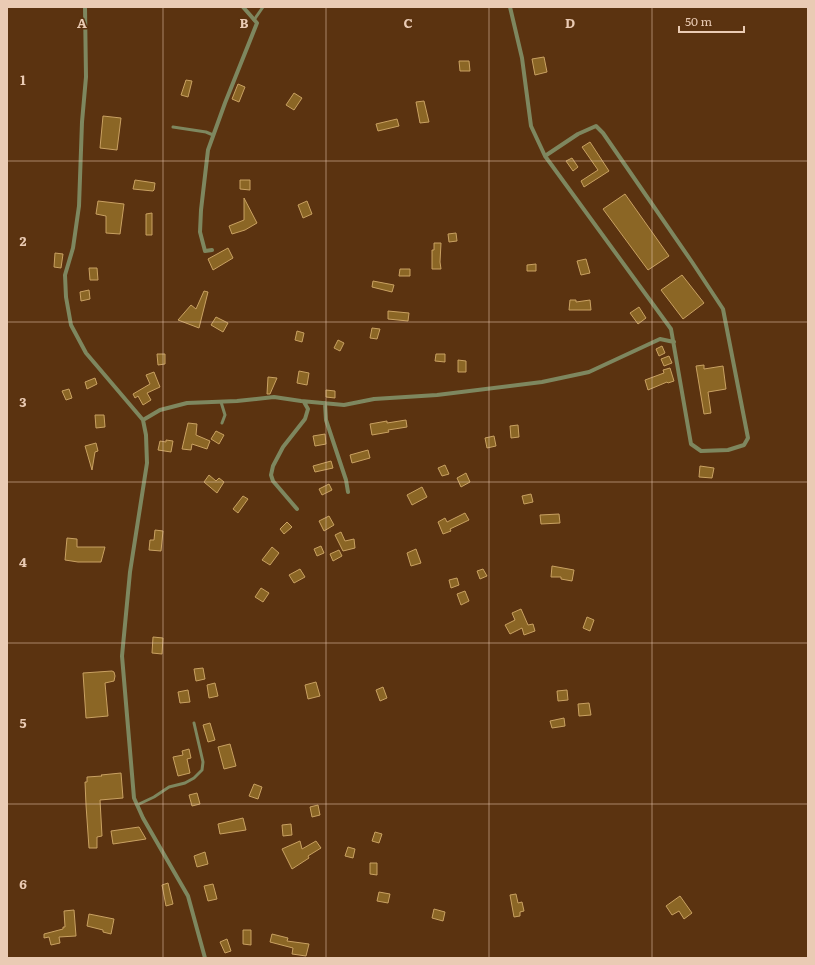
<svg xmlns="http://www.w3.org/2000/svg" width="815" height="965" font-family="Literata,serif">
<rect width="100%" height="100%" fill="#5b3310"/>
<path fill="#8b6625" stroke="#c9a162" d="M 544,57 L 547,72 L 535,75 L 532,59 Z
M 459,61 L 469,61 L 470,71 L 460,71 Z
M 186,80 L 192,81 L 188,97 L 181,95 Z
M 238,84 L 245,87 L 239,102 L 232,99 Z
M 294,93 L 302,98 L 294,110 L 286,105 Z
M 424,101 L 429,122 L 420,123 L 416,102 Z
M 103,116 L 121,118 L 117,150 L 100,148 Z
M 397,119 L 399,126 L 378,131 L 376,124 Z
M 590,142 L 609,171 L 584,187 L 581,181 L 598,170 L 582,147 Z
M 572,158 L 578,167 L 573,171 L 566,161 Z
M 135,180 L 155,183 L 154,190 L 153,191 L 133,189 Z
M 240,180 L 250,180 L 250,190 L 240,189 Z
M 625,194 L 669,256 L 648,270 L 603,209 Z
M 244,198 L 257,223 L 245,230 L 232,234 L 229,226 L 244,220 Z
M 98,201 L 124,204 L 120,234 L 106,233 L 106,216 L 96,214 Z
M 307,201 L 312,214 L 303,218 L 298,205 Z
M 152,213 L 152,235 L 146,235 L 146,214 Z
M 456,233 L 457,241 L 449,242 L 448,234 Z
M 434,243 L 441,243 L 440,262 L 441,269 L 432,269 L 432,250 L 434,250 Z
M 228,248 L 233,258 L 213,270 L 208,259 Z
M 55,253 L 63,254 L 61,268 L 54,267 Z
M 586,259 L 590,273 L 581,275 L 577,261 Z
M 536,264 L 536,271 L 527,271 L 527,265 Z
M 89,268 L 97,268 L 98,280 L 90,280 Z
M 400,269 L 410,269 L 410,276 L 399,276 Z
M 682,275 L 704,303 L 683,319 L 661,290 Z
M 373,281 L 394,285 L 392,292 L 372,287 Z
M 89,290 L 90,299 L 81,301 L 80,292 Z
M 204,291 L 208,292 L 199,328 L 178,320 L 191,305 L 196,309 Z
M 570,300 L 576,300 L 576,302 L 590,300 L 591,310 L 569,310 Z
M 639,307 L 646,318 L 638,324 L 630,313 Z
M 388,311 L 409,313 L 408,321 L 388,319 Z
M 216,317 L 228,323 L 223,332 L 211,325 Z
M 372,328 L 380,329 L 377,339 L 370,338 Z
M 297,331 L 304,333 L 302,342 L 295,340 Z
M 338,340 L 344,343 L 340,351 L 334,348 Z
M 662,346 L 665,353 L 659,356 L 656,349 Z
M 157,354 L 165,354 L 165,364 L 158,365 Z
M 436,354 L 445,354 L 445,362 L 435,361 Z
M 669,356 L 672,363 L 664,366 L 661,359 Z
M 458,360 L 466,361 L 466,372 L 458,372 Z
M 704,365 L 704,369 L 723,366 L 726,389 L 708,392 L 711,413 L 704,414 L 696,366 Z
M 670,368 L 674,381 L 668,383 L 667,382 L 648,390 L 645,380 L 664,373 L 663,370 Z
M 299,371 L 309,373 L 307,385 L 297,383 Z
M 154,372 L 160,387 L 147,393 L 151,400 L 143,405 L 138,396 L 135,398 L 133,394 L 150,384 L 146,375 Z
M 268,377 L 277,378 L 270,394 L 267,394 Z
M 95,378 L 97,384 L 87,389 L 85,382 Z
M 69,389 L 72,398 L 66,400 L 62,391 Z
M 326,390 L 335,391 L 335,398 L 326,397 Z
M 95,415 L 104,415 L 105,427 L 96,428 Z
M 406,420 L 407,427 L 388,430 L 389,432 L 372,435 L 370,424 L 387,421 L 387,423 Z
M 188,423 L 197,424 L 196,435 L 210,441 L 207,449 L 192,444 L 191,450 L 182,449 Z
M 518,425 L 519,437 L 511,438 L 510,426 Z
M 216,431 L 224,435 L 219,444 L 211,439 Z
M 325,434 L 326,444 L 315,446 L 313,436 Z
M 494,436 L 496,446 L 487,448 L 485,438 Z
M 166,440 L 173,441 L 171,452 L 158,450 L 160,441 L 166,442 Z
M 96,443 L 98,451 L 95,452 L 92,470 L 85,446 Z
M 368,450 L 370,458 L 352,463 L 350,455 Z
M 331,461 L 333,468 L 315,472 L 313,466 Z
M 445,465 L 449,474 L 442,476 L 438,468 Z
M 700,466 L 714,468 L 712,478 L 699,477 Z
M 466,473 L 470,482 L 461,487 L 457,478 Z
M 209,475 L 216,481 L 219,478 L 224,482 L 217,493 L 204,482 Z
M 329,484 L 332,490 L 322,495 L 319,489 Z
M 422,487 L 427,497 L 412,505 L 407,495 Z
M 531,494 L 533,502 L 524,504 L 522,496 Z
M 243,496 L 248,499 L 238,513 L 233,509 Z
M 465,513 L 469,520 L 450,529 L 451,531 L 443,534 L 438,522 L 445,518 L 447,522 Z
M 559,514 L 560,523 L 541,524 L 540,515 Z
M 329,516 L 334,525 L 324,531 L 319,521 Z
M 287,522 L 292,527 L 284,534 L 280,529 Z
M 155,530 L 163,531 L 161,551 L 149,550 L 150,540 L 154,540 Z
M 341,532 L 345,541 L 354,539 L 355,548 L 343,551 L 335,535 Z
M 67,538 L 77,539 L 77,547 L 105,547 L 101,562 L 78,562 L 65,560 Z
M 321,546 L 324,553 L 317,556 L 314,549 Z
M 272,547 L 279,553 L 270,565 L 262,560 Z
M 416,549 L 421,563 L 411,566 L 407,553 Z
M 339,550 L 342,556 L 333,561 L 330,554 Z
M 552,566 L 574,570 L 572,581 L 561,579 L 561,577 L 551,577 Z
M 300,569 L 305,577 L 294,583 L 289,575 Z
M 483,569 L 487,576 L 480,579 L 477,571 Z
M 457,578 L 459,585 L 451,588 L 449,580 Z
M 261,588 L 269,593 L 263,602 L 255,597 Z
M 465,591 L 469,601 L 461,605 L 457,594 Z
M 521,609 L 528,625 L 533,624 L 535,631 L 524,635 L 522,628 L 510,634 L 505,625 L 515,620 L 512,613 Z
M 587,617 L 594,620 L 590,631 L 583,628 Z
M 153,637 L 163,638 L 162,654 L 152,653 Z
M 203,668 L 205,679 L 196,681 L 194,669 Z
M 112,671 L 114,672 L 115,676 L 114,681 L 105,683 L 108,716 L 86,718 L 83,673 Z
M 316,682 L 320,696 L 308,699 L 305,685 Z
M 215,683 L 218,696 L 209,698 L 207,685 Z
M 383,687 L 387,698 L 380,701 L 376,690 Z
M 188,690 L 190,702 L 180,703 L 178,692 Z
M 567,690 L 568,700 L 558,701 L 557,691 Z
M 589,703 L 591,715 L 579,716 L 578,704 Z
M 564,718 L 565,726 L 552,728 L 550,721 Z
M 210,723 L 215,740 L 208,742 L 203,725 Z
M 230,744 L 236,766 L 224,769 L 218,747 Z
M 189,749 L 191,758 L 187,759 L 190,773 L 178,776 L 173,757 L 183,755 L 182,751 Z
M 121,773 L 123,798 L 100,800 L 102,836 L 97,837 L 97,848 L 89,848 L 86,805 L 85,782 L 87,782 L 87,777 L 102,776 L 101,775 Z
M 254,784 L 262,787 L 258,799 L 249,796 Z
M 197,793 L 200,804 L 192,806 L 189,795 Z
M 318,805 L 320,815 L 312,817 L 310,807 Z
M 243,818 L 246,830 L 220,834 L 218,824 Z
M 291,824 L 292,835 L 283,836 L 282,825 Z
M 139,827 L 146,839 L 113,844 L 111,831 Z
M 375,832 L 382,834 L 379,843 L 372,841 Z
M 300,841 L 302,849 L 316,841 L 321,848 L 308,856 L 309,858 L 292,869 L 282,849 Z
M 348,847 L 355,849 L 353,858 L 345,856 Z
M 205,852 L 208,864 L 197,867 L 194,856 Z
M 370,863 L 377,863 L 377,875 L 370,874 Z
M 168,883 L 173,904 L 166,906 L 162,885 Z
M 213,884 L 217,899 L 208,901 L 204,886 Z
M 379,892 L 390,894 L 388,903 L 377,901 Z
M 516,894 L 518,903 L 522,902 L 524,911 L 520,912 L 520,916 L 514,917 L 510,895 Z
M 680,896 L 692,913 L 684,919 L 679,911 L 672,915 L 666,906 Z
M 434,909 L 445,912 L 443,921 L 432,918 Z
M 74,910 L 76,936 L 59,937 L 60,943 L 51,945 L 49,937 L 44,938 L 44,934 L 63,929 L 63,927 L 65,927 L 64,911 Z
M 89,914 L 114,919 L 111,934 L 103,932 L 103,930 L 87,926 Z
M 243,930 L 251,930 L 251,945 L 243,944 Z
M 272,934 L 288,938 L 287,941 L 309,944 L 306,956 L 292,954 L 293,948 L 270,942 Z
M 227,939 L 231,951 L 225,953 L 220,942 Z"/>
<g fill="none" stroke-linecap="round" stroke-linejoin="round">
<path stroke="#7e875f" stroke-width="3" d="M 254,20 L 263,7
M 173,127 L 206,132 L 213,135
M 221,402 L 225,415 L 222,423
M 137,805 L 154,797 L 169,787 L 185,783 L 194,778 L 202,770 L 203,762 L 194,723"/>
<path stroke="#7e875f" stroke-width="4" d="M 85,7 L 86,77 L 82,122 L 79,206 L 73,248 L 65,275 L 66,297 L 71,325 L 86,353 L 143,420 L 146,435 L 147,463 L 130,572 L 122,656 L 134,798 L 143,818 L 188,896 L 205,958
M 510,7 L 522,58 L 531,126 L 545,156 L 671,329 L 691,444 L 701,451 L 728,450 L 744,445 L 748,438 L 723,309 L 692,262 L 603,133 L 596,126 L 578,134 L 545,156
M 212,250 L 205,251 L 200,232 L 201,210 L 208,150 L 225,103 L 257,23 L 243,7
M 325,403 L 326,420 L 346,480 L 348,492
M 143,420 L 160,410 L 187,403 L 237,401 L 274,397 L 301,401 L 344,405 L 374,399 L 437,395 L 542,382 L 589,372 L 660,339 L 674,342
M 297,509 L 273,481 L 271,475 L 273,466 L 283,447 L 305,419 L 308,409 L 304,402"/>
</g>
<path fill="none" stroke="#eacbb4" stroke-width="1" stroke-opacity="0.55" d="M 163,7 L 163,958M 326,7 L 326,958M 489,7 L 489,958M 652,7 L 652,958M 7,161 L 808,161M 7,322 L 808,322M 7,482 L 808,482M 7,643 L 808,643M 7,804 L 808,804"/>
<g font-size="13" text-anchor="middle" font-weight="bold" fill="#eacbb4" stroke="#5b3310" stroke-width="3" stroke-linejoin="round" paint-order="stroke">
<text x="82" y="28">A</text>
<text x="244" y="28">B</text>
<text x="408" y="28">C</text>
<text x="570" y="28">D</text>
<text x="23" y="85">1</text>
<text x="23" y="246">2</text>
<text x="23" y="407">3</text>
<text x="23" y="567">4</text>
<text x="23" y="728">5</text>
<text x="23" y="889">6</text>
</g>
<rect width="815" height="965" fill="none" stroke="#eacbb4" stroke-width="16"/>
<path d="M679 26v6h65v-6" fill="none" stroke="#eacbb4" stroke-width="2"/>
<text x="685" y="26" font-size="12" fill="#eacbb4" stroke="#5b3310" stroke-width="3" paint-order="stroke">50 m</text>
</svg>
